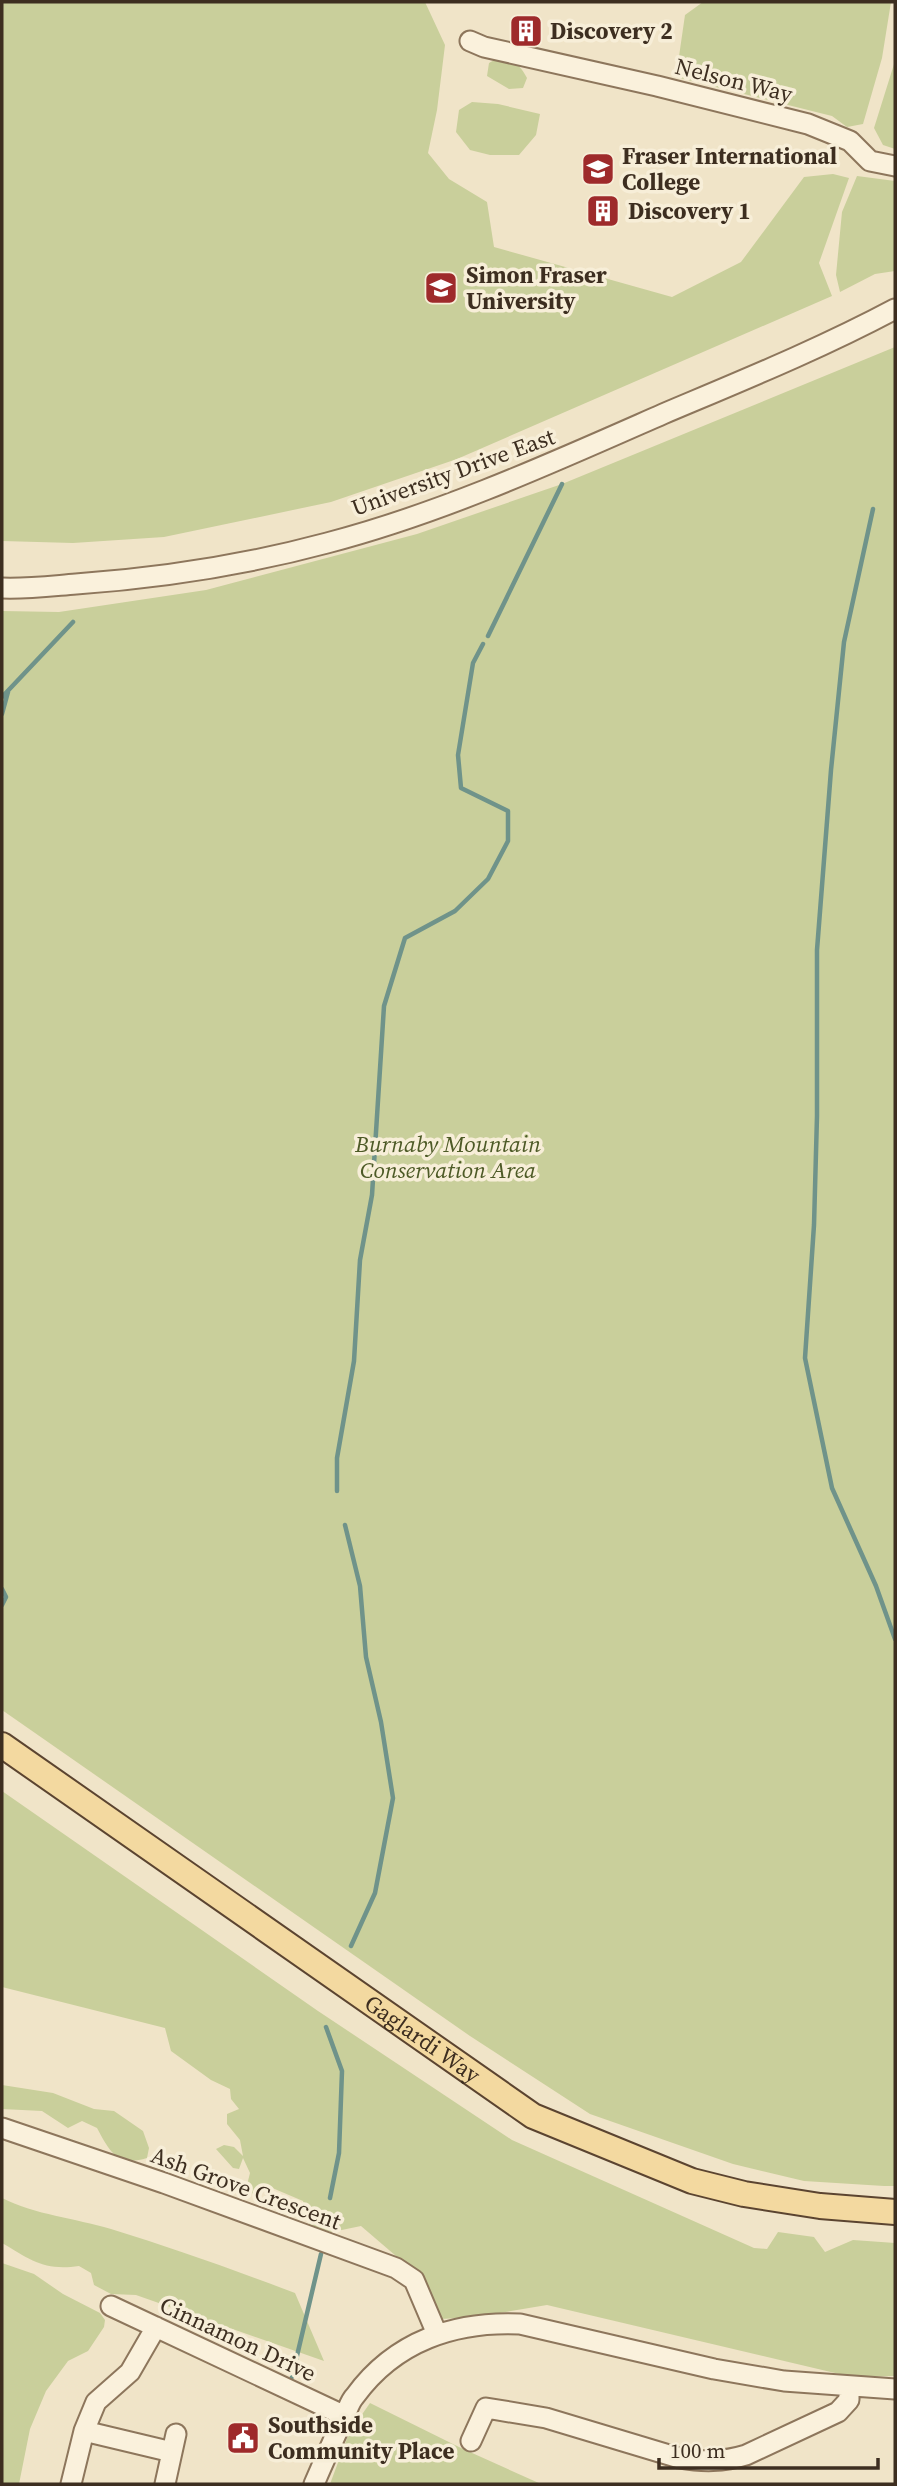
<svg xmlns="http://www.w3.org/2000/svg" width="897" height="2486" font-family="'Source Serif 4',serif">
<rect width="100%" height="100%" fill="#f0e4c8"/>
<path fill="#c9cf9b" d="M 2,2 L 425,2 L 445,45 L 437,110 L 428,153 L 449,179 L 487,202 L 494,247 L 672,297 L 741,262 L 804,177 L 833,174 L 849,178 L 819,263 L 832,296 L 457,459 L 331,502 L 164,537 L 73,543 L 2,541 Z
M 703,2 L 891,2 L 882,58 L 863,124 L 847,127 L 832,116 L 676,77 L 685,15 Z
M 498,58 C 513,58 520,65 527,78 L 523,88 L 509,89 L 487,76 L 489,63 Z
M 895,61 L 895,149 L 883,145 L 874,128 Z
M 472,102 L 498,104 L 540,114 L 536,135 L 519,155 L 490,155 L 470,150 L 456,132 L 459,110 Z
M 857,176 L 895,181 L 895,271 L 875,274 L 840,292 L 836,275 L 842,212 Z
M 895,347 L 895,2186 L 884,2186 L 804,2181 L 733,2164 L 590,2114 L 470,2036 L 2,1710 L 2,611 L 59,612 L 206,590 L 417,534 L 562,484 Z
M 2,1791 L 318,2011 L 512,2140 L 754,2248 L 767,2249 L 778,2232 L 814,2237 L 825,2252 L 853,2240 L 895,2243 L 895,2376 L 852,2377 L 547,2305 L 476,2317 L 441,2319 L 403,2262 L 361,2226 L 332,2232 L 310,2227 L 303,2201 L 270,2187 L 254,2196 L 247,2185 L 250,2173 L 243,2158 L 239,2169 L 233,2168 L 216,2149 L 224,2145 L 234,2147 L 243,2156 L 240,2140 L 227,2124 L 227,2114 L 239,2109 L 231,2099 L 230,2089 L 211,2080 L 171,2051 L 165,2028 L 2,1987 Z
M 2,2085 L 53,2093 L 94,2109 L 114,2111 L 143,2131 L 149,2148 L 147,2158 C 117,2167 110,2152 97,2128 L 82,2121 L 68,2128 L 42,2111 L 2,2109 Z
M 2,2198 C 36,2215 74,2218 111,2229 C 173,2248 234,2270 295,2293 L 324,2361 L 136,2295 L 111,2294 L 94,2285 L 91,2273 L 79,2266 C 44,2271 31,2260 2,2243 Z
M 2,2263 L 34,2274 L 63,2294 L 100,2313 L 105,2320 L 104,2327 L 88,2351 L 68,2361 L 46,2391 L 30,2429 L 19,2484 L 2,2484 Z
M 370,2403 L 461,2448 L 541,2484 L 330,2484 L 349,2433 Z"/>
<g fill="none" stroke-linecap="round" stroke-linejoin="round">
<path stroke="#6f938a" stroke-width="4.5" d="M 873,509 L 844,642 L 831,770 L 817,950 L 817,1116 L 814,1225 L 805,1358 L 832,1488 L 876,1586 L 895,1639
M 488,636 L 562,484
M 2,697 L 73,622
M 2,714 L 8,692
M 337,1491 L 337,1458 L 354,1361 L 360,1260 L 372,1195 L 384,1006 L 405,938 L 455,911 L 488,879 L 508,841 L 508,811 L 461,788 L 458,755 L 473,663 L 483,644
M 345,1525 L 360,1586 L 366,1657 L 381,1722 L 393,1798 L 375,1893 L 351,1946
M 2,1589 L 6,1597 L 2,1605
M 326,2027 L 342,2071 L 339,2153 L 330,2198
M 292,2377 L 321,2254"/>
<defs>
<path id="minor" d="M 470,41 L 484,47 L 657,86 L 808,124 L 850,141 L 870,161 L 895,166
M 2,588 C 27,589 51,586 76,584 C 160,578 245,565 327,543 C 442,513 554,462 663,414 C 741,381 820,349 895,309
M 2,2128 L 164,2183 L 396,2268 L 414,2280 L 437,2334
M 111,2306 L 345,2416
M 84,2431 L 172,2452
M 471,2441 L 486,2408 L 546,2418 L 679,2458 C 703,2462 723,2462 746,2455 L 838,2412 L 849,2400 L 849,2387
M 71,2484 L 84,2431 L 96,2402 L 130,2372 L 156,2327
M 165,2484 L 176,2434
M 314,2484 C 324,2461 334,2438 345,2415 C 348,2409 350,2401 355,2396 C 395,2341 455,2321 520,2324 L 714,2369 L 784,2381 L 895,2389"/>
<g id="major">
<path id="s1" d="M 2,1745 L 533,2116 L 692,2181 L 744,2194 L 820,2206 L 895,2212"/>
</g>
</defs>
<use href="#minor" stroke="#8d765c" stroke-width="23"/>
<use href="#major" stroke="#5b4430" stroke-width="28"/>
<use href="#minor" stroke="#faf1dc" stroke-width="19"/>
<use href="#major" stroke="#f3d9a0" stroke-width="24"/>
</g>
<defs>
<symbol id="building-square" viewBox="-11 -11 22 22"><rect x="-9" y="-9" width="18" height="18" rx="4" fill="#9e2a2b" stroke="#f7eed8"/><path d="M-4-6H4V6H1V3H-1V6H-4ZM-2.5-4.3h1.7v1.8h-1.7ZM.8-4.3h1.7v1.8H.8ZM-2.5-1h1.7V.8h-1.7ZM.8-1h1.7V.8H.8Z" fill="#fff"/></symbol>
<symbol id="university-square" viewBox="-11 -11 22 22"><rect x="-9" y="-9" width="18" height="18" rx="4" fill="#9e2a2b" stroke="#f7eed8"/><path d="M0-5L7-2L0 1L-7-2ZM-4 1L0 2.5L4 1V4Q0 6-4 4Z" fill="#fff"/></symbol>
<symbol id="civic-square" viewBox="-11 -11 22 22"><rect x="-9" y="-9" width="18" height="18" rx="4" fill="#9e2a2b" stroke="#f7eed8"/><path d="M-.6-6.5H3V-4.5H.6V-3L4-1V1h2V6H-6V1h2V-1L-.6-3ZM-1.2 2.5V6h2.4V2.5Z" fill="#fff"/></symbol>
</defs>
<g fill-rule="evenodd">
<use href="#building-square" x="507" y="12" width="38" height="38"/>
<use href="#university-square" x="579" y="150" width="38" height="38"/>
<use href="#building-square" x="584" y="192" width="38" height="38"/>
<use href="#university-square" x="422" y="269" width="38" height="38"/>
<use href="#civic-square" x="224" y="2419" width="38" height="38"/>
</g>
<g text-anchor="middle" stroke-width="7" stroke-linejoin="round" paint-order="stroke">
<g font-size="23" font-weight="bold" fill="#3d2e20" stroke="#f7eed8" text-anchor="start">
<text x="550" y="39">Discovery 2</text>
<text x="622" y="164">Fraser International<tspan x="622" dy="26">College</tspan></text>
<text x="628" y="219">Discovery 1</text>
<text x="466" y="283">Simon Fraser<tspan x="466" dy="26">University</tspan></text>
<text x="268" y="2433">Southside<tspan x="268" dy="26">Community Place</tspan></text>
</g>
<g font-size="23" fill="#3d2e20" stroke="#f7eed8">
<text transform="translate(734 80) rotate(14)" y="8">Nelson Way</text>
<text transform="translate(453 472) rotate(-20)" y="8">University Drive East</text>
<text dy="8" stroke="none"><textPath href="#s1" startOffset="513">Gaglardi Way</textPath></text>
<text transform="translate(246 2188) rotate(20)" y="8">Ash Grove Crescent</text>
<text transform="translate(238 2339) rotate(25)" y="8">Cinnamon Drive</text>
</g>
<g font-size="23" font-style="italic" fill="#4d5a26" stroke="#f7eed8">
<text x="448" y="1152">Burnaby Mountain<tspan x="448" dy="26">Conservation Area</tspan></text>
</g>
</g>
<rect width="897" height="2486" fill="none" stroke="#3d2e20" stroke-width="7"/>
<path d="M659 2458v10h219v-10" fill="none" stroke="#3d2e20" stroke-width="3.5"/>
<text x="670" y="2458" font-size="21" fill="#3d2e20" stroke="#f7eed8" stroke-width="5" paint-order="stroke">100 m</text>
</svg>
